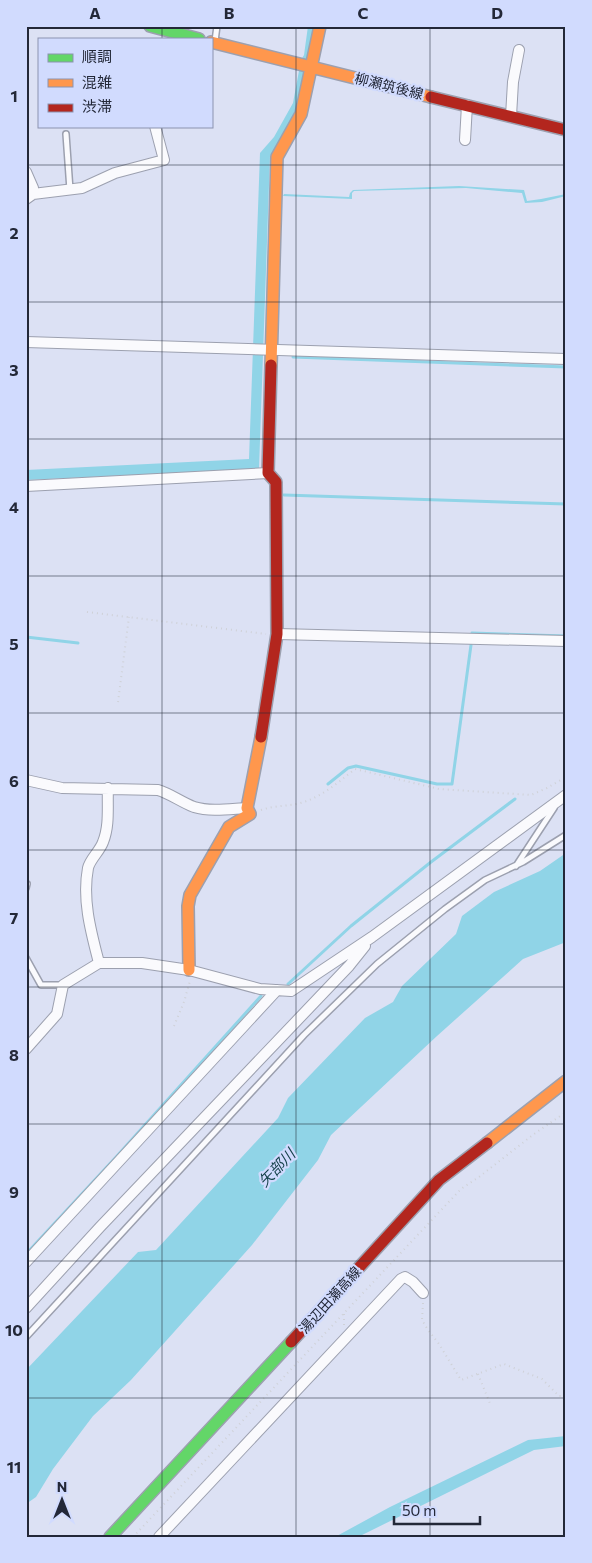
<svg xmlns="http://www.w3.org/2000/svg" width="592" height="1563" font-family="Commissioner,'Noto Sans JP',sans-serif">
<rect width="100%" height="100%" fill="#dce1f4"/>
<path fill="#90d4e7" d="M 308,26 L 315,26 L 300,102 L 289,127 L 270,156 L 259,469 L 26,480 L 26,470 L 249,459 L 260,153 L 274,137 L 293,103 L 301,60 L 304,55 Z
M 459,186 L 524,190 L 527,201 L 541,199 L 566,194 L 566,196 L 542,202 L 525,203 L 522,193 L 466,188 L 354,191 L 352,193 L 352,199 L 283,196 L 284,194 L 349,197 L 350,193 L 353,190 Z
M 566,853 L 566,942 L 523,959 L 437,1036 L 331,1135 L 318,1160 L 252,1245 L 131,1380 L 93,1416 L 53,1469 L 36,1497 L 26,1504 L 26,1370 L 138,1252 L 156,1250 L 278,1118 L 288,1098 L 365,1018 L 393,1002 L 402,986 L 456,934 L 462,916 L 494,892 L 540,871 Z
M 566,1436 L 566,1446 L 534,1450 L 358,1537 L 335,1537 L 390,1507 L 528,1440 Z"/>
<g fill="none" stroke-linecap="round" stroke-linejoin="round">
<path stroke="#90d4e7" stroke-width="3" d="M 293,357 L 566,367
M 284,495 L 566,504
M 472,633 L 566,636
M 26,637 L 78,643
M 328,784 L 348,768 L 356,766 L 437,784 L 452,784 L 471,645
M 288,984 L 351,926 L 431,862 L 515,799
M 26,1254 L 117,1156 L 261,996"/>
<defs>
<path id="lane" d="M 215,41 L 217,26
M 66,134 L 70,190
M 516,866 L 554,808
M 26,888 L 27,884
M 26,958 L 41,985 L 63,985
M 26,1337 L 304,1035 L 377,964 L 445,909 L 485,880 L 523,862 L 566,835"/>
<path id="street" d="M 511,116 L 513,82 L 519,50
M 465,140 L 467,105
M 26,172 L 33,188 L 33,194
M 26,199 L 33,194 L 82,188 L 115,173 L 164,160 L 155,126
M 26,342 L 566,359
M 26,486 L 268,473
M 277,634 L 566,641
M 26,780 L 62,788 L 158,790 C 171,794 181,802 194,807 C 211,812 229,809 247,808
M 99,963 C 91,932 82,900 88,868 C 90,859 100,851 103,842 C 110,825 107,805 108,788
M 26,1049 L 57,1014 L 63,985 L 99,963 L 142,963 L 189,970 L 260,989 L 291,991 L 372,937 L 566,795
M 26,1262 L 277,990
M 26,1308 L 100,1227 L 349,966 L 365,946
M 159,1537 L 401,1279 L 405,1277 L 413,1282 L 423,1293"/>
<path id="fast" d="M 150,26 L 199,39
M 110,1537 L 291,1342"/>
<path id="slow" d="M 211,42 L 431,97
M 271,365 L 277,157 L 301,114 L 320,26
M 189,970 L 188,906 L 190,895 L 229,827 L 250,814 L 247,808 L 261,737
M 487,1143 L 566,1081"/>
<path id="jam" d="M 431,97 L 566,130
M 261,737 L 277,634 L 276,482 L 268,473 L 271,365
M 291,1342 L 439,1180 L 487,1143"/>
</defs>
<use href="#lane" stroke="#9ca0af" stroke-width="8"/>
<use href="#street" stroke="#9ca0af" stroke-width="12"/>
<use href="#fast" stroke="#9ca0af" stroke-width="14"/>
<use href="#slow" stroke="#9ca0af" stroke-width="14"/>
<use href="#jam" stroke="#9ca0af" stroke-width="14"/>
<path stroke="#cfd1d7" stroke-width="2" stroke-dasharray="1 4" stroke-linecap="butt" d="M 87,612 L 266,634
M 118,702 L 129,617
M 261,810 C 273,806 285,806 297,804 C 321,798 336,784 355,769 L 439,789 L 531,795 L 547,788 L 566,777
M 174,1026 L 184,1002 L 190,981
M 423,1303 L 422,1320 L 428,1330 L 439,1344 L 461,1380 L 504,1364 L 542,1379 L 559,1396 L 566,1396
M 344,1325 L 344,1314
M 478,1374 L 491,1406
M 133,1537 L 461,1189 L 479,1177 L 534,1134 L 566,1112"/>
<use href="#lane" stroke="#fafafd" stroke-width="5"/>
<use href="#street" stroke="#fafafd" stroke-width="10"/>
<use href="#fast" stroke="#63d668" stroke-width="11"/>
<use href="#slow" stroke="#ff974d" stroke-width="11"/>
<use href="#jam" stroke="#b3261e" stroke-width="11"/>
</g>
<path fill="none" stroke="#232838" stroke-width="1" stroke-opacity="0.55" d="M 162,26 L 162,39M 296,26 L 296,1537M 430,26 L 430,1537M 162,126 L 162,1537M 26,165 L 566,165M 26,302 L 566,302M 26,439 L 566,439M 26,576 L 566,576M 26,713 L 566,713M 26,850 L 566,850M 26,987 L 566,987M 26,1124 L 566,1124M 26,1261 L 566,1261M 26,1398 L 566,1398"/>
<g text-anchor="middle" stroke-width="4.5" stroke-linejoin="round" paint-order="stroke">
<g font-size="14" fill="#232838" stroke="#d1dbfe">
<text transform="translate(389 86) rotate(14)" y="5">柳瀬筑後線</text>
<text transform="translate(330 1300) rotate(-48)" y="5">湯辺田瀬高線</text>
</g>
<g font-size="15" font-style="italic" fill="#16424b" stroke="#d1dbfe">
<text transform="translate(277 1168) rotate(-46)" y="5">矢部川</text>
</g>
</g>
<rect width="592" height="1563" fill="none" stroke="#d1dbfe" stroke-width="55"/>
<rect x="38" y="38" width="175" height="90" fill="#d1dbfe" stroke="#8b93af"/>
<rect x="48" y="54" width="25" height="8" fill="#63d668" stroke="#8b93af"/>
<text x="82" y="62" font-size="15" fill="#232838">順調</text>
<rect x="48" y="79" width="25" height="8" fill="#ff974d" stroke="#8b93af"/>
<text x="82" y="88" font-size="15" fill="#232838">混雑</text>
<rect x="48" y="104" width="25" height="8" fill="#b3261e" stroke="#8b93af"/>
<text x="82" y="112" font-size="15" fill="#232838">渋滞</text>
<g transform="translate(62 1500)" stroke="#d1dbfe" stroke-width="4" paint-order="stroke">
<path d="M0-4L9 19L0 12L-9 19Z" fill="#232838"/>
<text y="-8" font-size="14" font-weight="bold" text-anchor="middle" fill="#232838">N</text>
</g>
<path d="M394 1516v8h86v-8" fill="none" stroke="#232838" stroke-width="2.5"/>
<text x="402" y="1516" font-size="15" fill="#232838" stroke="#d1dbfe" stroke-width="4" paint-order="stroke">50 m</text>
<rect x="28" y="28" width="536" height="1508" fill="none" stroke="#232838" stroke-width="2"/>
<g font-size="16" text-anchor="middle" font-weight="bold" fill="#232838">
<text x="95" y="19">A</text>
<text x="229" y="19">B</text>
<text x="363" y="19">C</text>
<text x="497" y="19">D</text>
<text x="14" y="102">1</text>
<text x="14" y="239">2</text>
<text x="14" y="376">3</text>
<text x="14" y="513">4</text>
<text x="14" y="650">5</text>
<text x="14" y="787">6</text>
<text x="14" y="924">7</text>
<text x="14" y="1061">8</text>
<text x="14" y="1198">9</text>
<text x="14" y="1336">10</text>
<text x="14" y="1473">11</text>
</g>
</svg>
